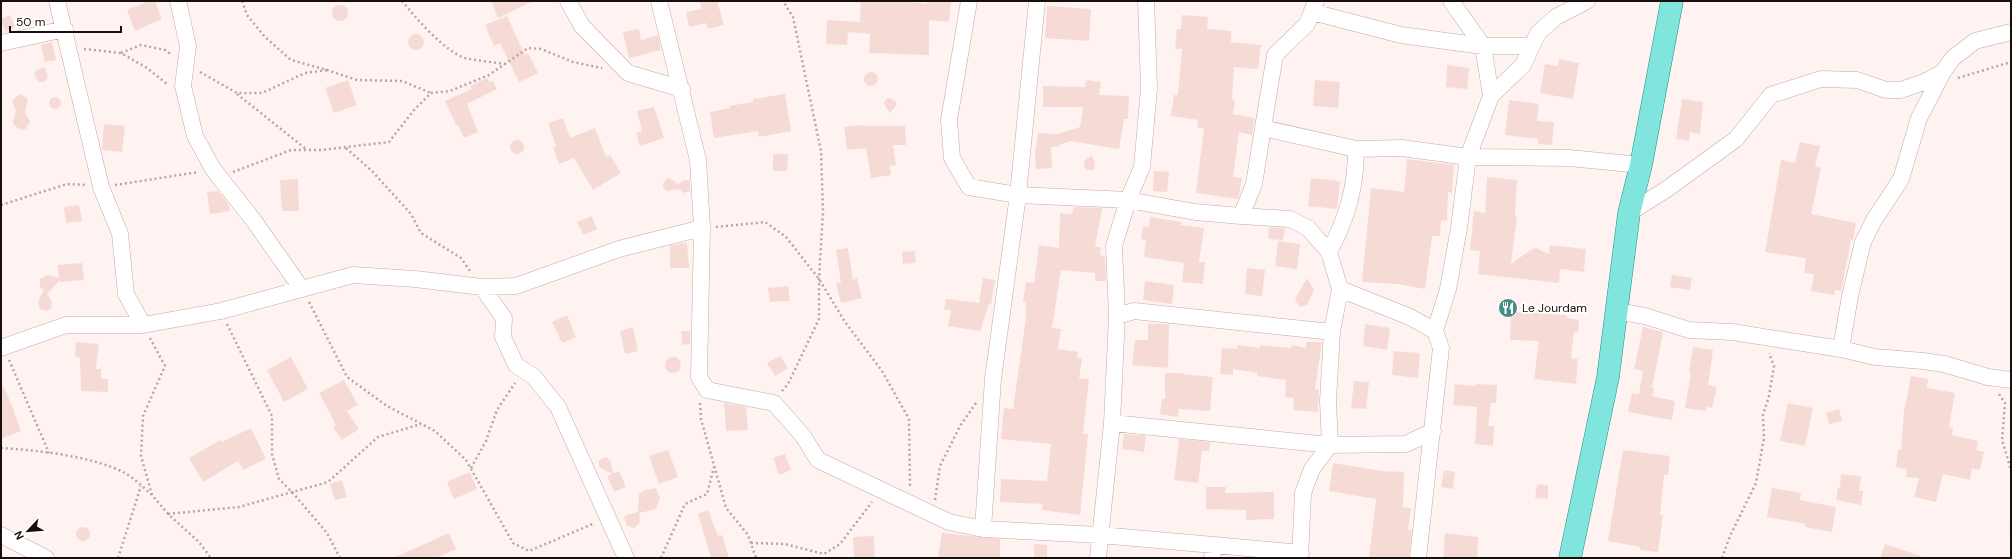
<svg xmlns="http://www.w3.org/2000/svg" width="2012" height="559" font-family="'DM Sans',sans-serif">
<rect width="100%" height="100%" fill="#fff3f1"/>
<path fill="#f6dad5" d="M 149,1 L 155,1 L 162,19 L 135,31 L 127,10 Z
M 491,1 L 533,1 L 498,18 Z
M 699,1 L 717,1 L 724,25 L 708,29 L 706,23 L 689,27 L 686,12 L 702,9 Z
M 861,1 L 904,1 L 927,4 L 927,1 L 951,1 L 949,22 L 929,20 L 929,55 L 869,53 L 870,34 L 848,32 L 847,45 L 826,44 L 827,20 L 860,22 Z
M332 13a8 8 0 1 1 16 0a8 8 0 1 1-16 0Z
M 1047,6 L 1091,9 L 1089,41 L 1045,38 Z
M 10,15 L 15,27 L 5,32 L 1,19 Z
M 1182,15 L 1208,17 L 1207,29 L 1231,31 L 1231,42 L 1261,45 L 1258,69 L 1234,67 L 1232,99 L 1235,100 L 1233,114 L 1255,118 L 1252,135 L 1239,132 L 1233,177 L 1242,178 L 1238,199 L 1196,193 L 1204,129 L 1197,127 L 1198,120 L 1171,116 L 1174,95 L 1178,95 L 1182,49 L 1175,49 L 1177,29 L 1181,29 Z
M 507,16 L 525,55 L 528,53 L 538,73 L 519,82 L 500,43 L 494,46 L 485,25 Z
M 639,29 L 641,40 L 658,35 L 661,50 L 629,58 L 623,32 Z
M408 42a8 8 0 1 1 16 0a8 8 0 1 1-16 0Z
M 52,42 L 56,60 L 45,62 L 41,45 Z
M 1559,59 L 1579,63 L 1573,99 L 1540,93 L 1545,64 L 1558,66 Z
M 1447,65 L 1469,68 L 1467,89 L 1446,87 Z
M 45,67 L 48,78 L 44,82 L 38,82 L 34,74 L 37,70 Z
M864 79a7 7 0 1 1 14 0a7 7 0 1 1-14 0Z
M 487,78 L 489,82 L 493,81 L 497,89 L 467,104 L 478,132 L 464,138 L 458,125 L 456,125 L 445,101 L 472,89 L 470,86 Z
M 348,80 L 357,105 L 334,113 L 325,88 Z
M 1086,80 L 1101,82 L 1099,95 L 1129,96 L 1128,119 L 1124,119 L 1119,149 L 1071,141 L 1059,145 L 1059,147 L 1051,147 L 1052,168 L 1036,169 L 1035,153 L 1038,133 L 1057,134 L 1080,127 L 1083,107 L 1043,107 L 1043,86 L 1085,87 Z
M 1315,80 L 1340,82 L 1338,108 L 1313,106 Z
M 21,94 L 28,99 L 25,113 L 30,121 L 26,129 L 21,130 L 14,125 L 13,121 L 16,110 L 12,102 L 14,98 Z
M 785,94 L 791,131 L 759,137 L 758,131 L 714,138 L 710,112 L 730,108 L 729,106 L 753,102 L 753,99 Z
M49 103a6 6 0 1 1 12 0a6 6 0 1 1-12 0Z
M 889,98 L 895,101 L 897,105 L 890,113 L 884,104 L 885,100 Z
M 1682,99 L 1703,102 L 1700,134 L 1690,132 L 1689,141 L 1676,139 Z
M 1509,100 L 1539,104 L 1537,121 L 1554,122 L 1552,145 L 1538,144 L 1538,139 L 1505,135 Z
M 654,107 L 664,138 L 640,146 L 636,133 L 642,131 L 637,111 Z
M 563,118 L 570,138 L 595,128 L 606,157 L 610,155 L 621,173 L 593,190 L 574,158 L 559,164 L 553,147 L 556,146 L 548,123 Z
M 104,124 L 125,126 L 122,152 L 102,150 Z
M 863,125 L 863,126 L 905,126 L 906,145 L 893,145 L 896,165 L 890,166 L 891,175 L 871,178 L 866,148 L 847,150 L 844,127 Z
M510 147a7 7 0 1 1 14 0a7 7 0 1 1-14 0Z
M 1800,142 L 1820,146 L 1815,166 L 1821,168 L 1811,214 L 1856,223 L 1853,240 L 1851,240 L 1841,291 L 1835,290 L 1834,295 L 1811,291 L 1814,274 L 1804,273 L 1806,258 L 1765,252 L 1781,160 L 1795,163 Z
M 773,154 L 788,154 L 787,171 L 773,171 Z
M 1092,155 L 1095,164 L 1094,170 L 1088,170 L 1085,168 L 1084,161 Z
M 1407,159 L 1454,165 L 1452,193 L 1448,192 L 1447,221 L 1441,220 L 1440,236 L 1432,236 L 1425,289 L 1398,284 L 1362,282 L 1371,188 L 1404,192 Z
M 1154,171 L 1169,172 L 1167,192 L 1153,191 Z
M 1487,177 L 1517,180 L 1515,216 L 1517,217 L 1511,264 L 1532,249 L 1536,248 L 1549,254 L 1550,245 L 1586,249 L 1584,272 L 1560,269 L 1559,283 L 1478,274 L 1480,251 L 1470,250 L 1474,211 L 1485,213 Z
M 669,178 L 678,184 L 684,180 L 690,181 L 690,191 L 684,193 L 678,189 L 667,191 L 662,186 L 666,179 Z
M 1311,178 L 1340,181 L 1337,209 L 1308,206 Z
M 298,179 L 299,211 L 282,211 L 280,180 Z
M 218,191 L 229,205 L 230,211 L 210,214 L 207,192 Z
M 79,205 L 82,221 L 66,223 L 64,207 Z
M 1074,207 L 1102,208 L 1095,247 L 1101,247 L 1100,255 L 1105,256 L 1106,281 L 1095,281 L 1095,273 L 1061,270 L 1052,328 L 1061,329 L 1058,349 L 1078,352 L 1077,358 L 1082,359 L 1079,378 L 1089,379 L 1083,434 L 1088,434 L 1080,515 L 1042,510 L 1043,504 L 1000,502 L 1001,479 L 1047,481 L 1051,444 L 1001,439 L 1004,408 L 1013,409 L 1026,318 L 1026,303 L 1023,302 L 1026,282 L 1034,283 L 1039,245 L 1059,248 L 1060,213 L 1072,214 Z
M 592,216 L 597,229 L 583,235 L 577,222 Z
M 1150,217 L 1181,222 L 1181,225 L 1204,228 L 1199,262 L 1205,262 L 1203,284 L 1182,282 L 1184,263 L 1144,257 L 1146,240 L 1141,239 L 1143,226 L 1149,227 Z
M 1269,227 L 1285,228 L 1283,240 L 1268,239 Z
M 1278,241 L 1300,244 L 1297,269 L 1275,266 Z
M 682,243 L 687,243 L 689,268 L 670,268 L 670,246 Z
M 848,248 L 853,280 L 857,278 L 862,298 L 841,303 L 836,283 L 841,282 L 836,250 Z
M 915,251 L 916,263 L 903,264 L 902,252 Z
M 82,263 L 84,280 L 60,282 L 60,280 L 47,294 L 52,302 L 51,309 L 47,311 L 40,309 L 38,302 L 44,290 L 40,287 L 40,279 L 47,275 L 59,278 L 58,265 Z
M 1247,268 L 1265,270 L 1262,296 L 1245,294 Z
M 1672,275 L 1692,278 L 1690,290 L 1670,287 Z
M 983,278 L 995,280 L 991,305 L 989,304 L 980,331 L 948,326 L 951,310 L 944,310 L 946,299 L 979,303 Z
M 1307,278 L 1314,290 L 1307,305 L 1301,307 L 1298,305 L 1295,299 Z
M 1145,281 L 1174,285 L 1172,304 L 1143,300 Z
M 788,286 L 790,301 L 770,302 L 768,288 Z
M 1511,312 L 1567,315 L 1567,318 L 1579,320 L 1578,332 L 1574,332 L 1571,358 L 1578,359 L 1576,384 L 1534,379 L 1539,341 L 1510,340 Z
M 567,315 L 576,337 L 562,343 L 552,322 Z
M 1148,324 L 1169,324 L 1168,368 L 1132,365 L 1135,340 L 1148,340 Z
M 1365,324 L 1390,328 L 1387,350 L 1363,346 Z
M 633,327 L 638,351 L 625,354 L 620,331 Z
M 1643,327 L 1663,332 L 1652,388 L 1654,388 L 1652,396 L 1675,401 L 1672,420 L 1628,412 L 1632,393 L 1639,394 L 1643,371 L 1634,369 Z
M 681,331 L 690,331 L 690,344 L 682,345 Z
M 76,342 L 99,344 L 96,369 L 101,369 L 101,379 L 108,379 L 108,392 L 81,391 L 80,358 L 75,357 Z
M 1306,342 L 1322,342 L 1315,389 L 1319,390 L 1318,412 L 1293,410 L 1294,398 L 1285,397 L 1286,380 L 1257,376 L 1257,373 L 1233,369 L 1233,375 L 1220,374 L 1222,348 L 1237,349 L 1238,345 L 1260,348 L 1260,345 L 1291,348 L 1292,345 L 1306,348 Z
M 1693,347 L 1713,350 L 1708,385 L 1717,387 L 1712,408 L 1706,407 L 1706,411 L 1685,408 L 1691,372 L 1689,372 Z
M 1394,351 L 1420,353 L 1418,378 L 1392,375 Z
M 780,356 L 788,368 L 775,376 L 767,363 Z
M665 365a8 8 0 1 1 16 0a8 8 0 1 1-16 0Z
M 291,357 L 308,389 L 284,402 L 267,370 Z
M 1165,373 L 1183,373 L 1183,374 L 1213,377 L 1210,411 L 1179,409 L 1178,417 L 1160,414 L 1162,399 L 1165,399 Z
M 1911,376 L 1928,379 L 1927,388 L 1955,393 L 1949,427 L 1953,428 L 1952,435 L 1978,441 L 1976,450 L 1984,452 L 1980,470 L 1972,468 L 1970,480 L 1943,474 L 1936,502 L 1914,497 L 1919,478 L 1906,477 L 1907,469 L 1896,467 L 1898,449 L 1901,450 L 1904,412 Z
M 344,380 L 358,405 L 347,411 L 359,429 L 342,440 L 333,427 L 336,425 L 319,393 Z
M 1354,381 L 1369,382 L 1366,409 L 1351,408 Z
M 1,382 L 14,410 L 13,410 L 21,431 L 1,439 Z
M 1455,384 L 1476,386 L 1476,384 L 1497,385 L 1496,403 L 1491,403 L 1488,426 L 1494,426 L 1493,446 L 1475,444 L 1477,407 L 1453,405 Z
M 724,403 L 746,407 L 748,430 L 726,431 Z
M 1788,403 L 1813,408 L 1805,446 L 1780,441 Z
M 1839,409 L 1842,421 L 1829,424 L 1826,413 Z
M 251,428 L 266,459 L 243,470 L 238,461 L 203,482 L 189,458 L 220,440 L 222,442 Z
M 1124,434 L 1146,436 L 1144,452 L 1122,449 Z
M 1179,439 L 1210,442 L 1209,451 L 1202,451 L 1198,483 L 1174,480 Z
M 668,450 L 678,477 L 659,484 L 649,456 Z
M 1623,450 L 1670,456 L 1668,475 L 1664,475 L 1660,515 L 1663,515 L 1658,552 L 1640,550 L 1640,547 L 1608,541 Z
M 785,454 L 791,470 L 779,475 L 773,458 Z
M 606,457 L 611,462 L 613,473 L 619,471 L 626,487 L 614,492 L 607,476 L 612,474 L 599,467 L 599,460 Z
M 1333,463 L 1381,471 L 1404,472 L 1403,507 L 1411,508 L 1408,530 L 1412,530 L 1409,558 L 1369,558 L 1376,499 L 1329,491 Z
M 1444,470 L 1455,472 L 1453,489 L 1441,487 Z
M 470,472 L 477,489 L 454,499 L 447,482 Z
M 1841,474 L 1861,476 L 1859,491 L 1863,491 L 1861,505 L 1836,500 L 1838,487 L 1840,488 Z
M 342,480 L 347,497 L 335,500 L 330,484 Z
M 1537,484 L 1548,485 L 1548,499 L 1535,498 Z
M 1206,487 L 1226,487 L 1225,493 L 1274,492 L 1274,519 L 1246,520 L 1246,510 L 1206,509 Z
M 656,488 L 660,498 L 657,507 L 653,510 L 639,513 L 640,522 L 635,528 L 627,526 L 624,518 L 626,515 L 638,512 L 639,494 L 645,490 Z
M 1772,488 L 1801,493 L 1800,500 L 1836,507 L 1832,532 L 1805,527 L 1806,524 L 1767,517 Z
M 708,510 L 718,536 L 722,535 L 729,558 L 711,558 L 698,514 Z
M76 534a7 7 0 1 1 14 0a7 7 0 1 1-14 0Z
M 449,533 L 456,549 L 436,558 L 393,558 Z
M 942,533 L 1000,539 L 1000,558 L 938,558 Z
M 1445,533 L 1478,537 L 1477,558 L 1443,558 Z
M 874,536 L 875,558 L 854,558 L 853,537 Z
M 1034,544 L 1047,545 L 1047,558 L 1034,558 Z
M 1885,544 L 1921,556 L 1921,558 L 1880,558 Z"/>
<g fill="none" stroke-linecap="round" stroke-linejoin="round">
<defs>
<path id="street" d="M 57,1 L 101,187 L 120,234 L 126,294 L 143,325
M 178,1 L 188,46 L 183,86 L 195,136 L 213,169 L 254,221 L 301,288
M 568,1 L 582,26 L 628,73 L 682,89
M 969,1 L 949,120 L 952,158 L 969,187 L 1018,195 L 1128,200 L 1195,212 L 1241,216 L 1254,184 L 1263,128
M 1316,1 L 1307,24 L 1275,55 L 1263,128 L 1356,149 L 1402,148 L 1468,157 L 1569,158 L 1641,165
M 1451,1 L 1483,46 L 1491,96
M 1312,12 L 1401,35 L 1483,46 L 1532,46
M 1,43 L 65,29
M 1629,213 L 1667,189 L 1736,139 L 1771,95 L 1821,79 L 1857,80 L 1886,90 L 1901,90 L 1924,82 L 1943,72
M 1241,216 L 1290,219 L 1308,228 L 1329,252
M 702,228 L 699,377 L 707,390 L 774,403 L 803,436 L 818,460 L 949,522 L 983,529 L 1100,535 L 1214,545 L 1212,558
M 482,287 L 504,318 L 503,337 L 516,365 L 534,377 L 558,407 L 626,558
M 1340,289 L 1410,317 L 1435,331
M 1616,311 L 1645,316 L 1689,330 L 1732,332 L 1841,349 L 1875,357 L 1923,361 L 1944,364 L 1988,377 L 2011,380
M 1117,316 L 1134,311 L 1332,332 L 1328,401 L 1330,445 L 1312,469 L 1303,493 L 1300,558
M 1332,332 L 1340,289 L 1329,252 C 1347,218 1356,188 1356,149
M 1,348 L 66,325 L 143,325 L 221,311 L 353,275 L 415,279 L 482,287 L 516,286 L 619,249 L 702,228 L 698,160 L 659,1
M 1841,349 L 1850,296 L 1863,242 L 1874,220 L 1901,179 L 1919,118 L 1943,72 L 1953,58 L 1975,41 L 2011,32
M 1112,423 L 1330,445 L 1406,444 L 1433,431
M 983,529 L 993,379 L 1018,195 L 1037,1
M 1,535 L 46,558
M 1214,545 L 1301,553
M 1098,558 L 1112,423 L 1117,316 L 1114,246 L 1128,200 L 1142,167 L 1149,88 L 1146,1
M 1418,558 L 1441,348 L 1435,331 L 1448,289 L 1459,228 L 1468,157 L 1491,96 L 1523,65 L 1538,33 L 1556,17 L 1587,1"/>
<path id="primary" d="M 1570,558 L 1608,377 L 1629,213 L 1641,165 L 1672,1"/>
</defs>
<use href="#street" stroke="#c3a9a4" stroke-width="17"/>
<use href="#primary" stroke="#238f85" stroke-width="23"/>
<path stroke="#b2a7a5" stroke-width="2.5" stroke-dasharray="2 3" stroke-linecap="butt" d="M 242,1 L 247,15 L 265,37 L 291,60 L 327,70 L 357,80 L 402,81 L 431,93
M 402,1 C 416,18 444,51 465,58 C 478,61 492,62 505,64
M 84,49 L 121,53 L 147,68 L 167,84
M 121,53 L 141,45 L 165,50 L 172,55
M 200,72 L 237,93 L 262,93 L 305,73 L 327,70
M 1958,78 L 2011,62
M 237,94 L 306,149
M 346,148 L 372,171 L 411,214 L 421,233 L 461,258 L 470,271
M 233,172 L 291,150 L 321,150 L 389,142 L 414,110 L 431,93 L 450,91 L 489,75 L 528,48 L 541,49 L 573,62 L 602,68
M 115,185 L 199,172
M 1,205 L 67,184 L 86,185
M 716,227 L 765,222 L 786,237 L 819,279 L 845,322 L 882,371 L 909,419 L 910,486
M 309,302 L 347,377 L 387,406 L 435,431 L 466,460 L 513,543 L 529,551 L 595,523
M 227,324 L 272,416 L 272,454 L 279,479 L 293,493 L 327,533 L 340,558
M 150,338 L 165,366 L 143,416 L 141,456 L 152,495 L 168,514 L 199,542 L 211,558
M 9,360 L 49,453
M 782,391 L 788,384 L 819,319 L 819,279 L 823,211 L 821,151 L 793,17 L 783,1
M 1999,394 L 2005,403 L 2002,440 L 2011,470
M 700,403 L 701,419 L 726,508 L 748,535 L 756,558
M 1,448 C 36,450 91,456 123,472 C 133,477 143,487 152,495
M 471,468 L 486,441 L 497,410 L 515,383
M 935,500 L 940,466 L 960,426 L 976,403
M 168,514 L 239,507 L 328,482 L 378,437 L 421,424
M 2011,524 L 2011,534
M 751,543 L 785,544 L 824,554 L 840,544 L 872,502
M 118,558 L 141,486
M 661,558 L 685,504 L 707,494 L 714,467
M 1722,558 L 1730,536 L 1756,483 L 1764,438 L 1763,415 L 1769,396 L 1774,366 L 1769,353"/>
<use href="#street" stroke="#fff" stroke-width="16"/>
<use href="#primary" stroke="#7fe5dd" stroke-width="22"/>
</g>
<defs>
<symbol id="restaurant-disc" viewBox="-11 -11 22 22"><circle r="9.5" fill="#468c85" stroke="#fff"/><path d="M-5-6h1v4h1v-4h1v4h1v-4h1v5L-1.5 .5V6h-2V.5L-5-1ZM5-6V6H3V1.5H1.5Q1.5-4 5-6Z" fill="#fff"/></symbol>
</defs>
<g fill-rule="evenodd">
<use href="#restaurant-disc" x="1497" y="297" width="22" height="22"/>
</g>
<g text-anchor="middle" stroke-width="3.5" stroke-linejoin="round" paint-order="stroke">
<g font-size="12" fill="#180f0d" stroke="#fff" text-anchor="start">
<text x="1522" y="312">Le Jourdam</text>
</g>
</g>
<rect width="2012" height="559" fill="none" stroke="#180f0d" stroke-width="4"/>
<g transform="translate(28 531) rotate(244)" stroke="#ffffff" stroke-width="3" paint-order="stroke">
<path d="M0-3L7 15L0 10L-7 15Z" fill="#180f0d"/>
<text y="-6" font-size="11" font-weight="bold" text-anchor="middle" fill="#180f0d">N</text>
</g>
<path d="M10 26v6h111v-6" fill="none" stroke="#180f0d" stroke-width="2"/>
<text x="16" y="26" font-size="12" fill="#180f0d" stroke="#ffffff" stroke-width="3" paint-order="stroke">50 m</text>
</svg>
